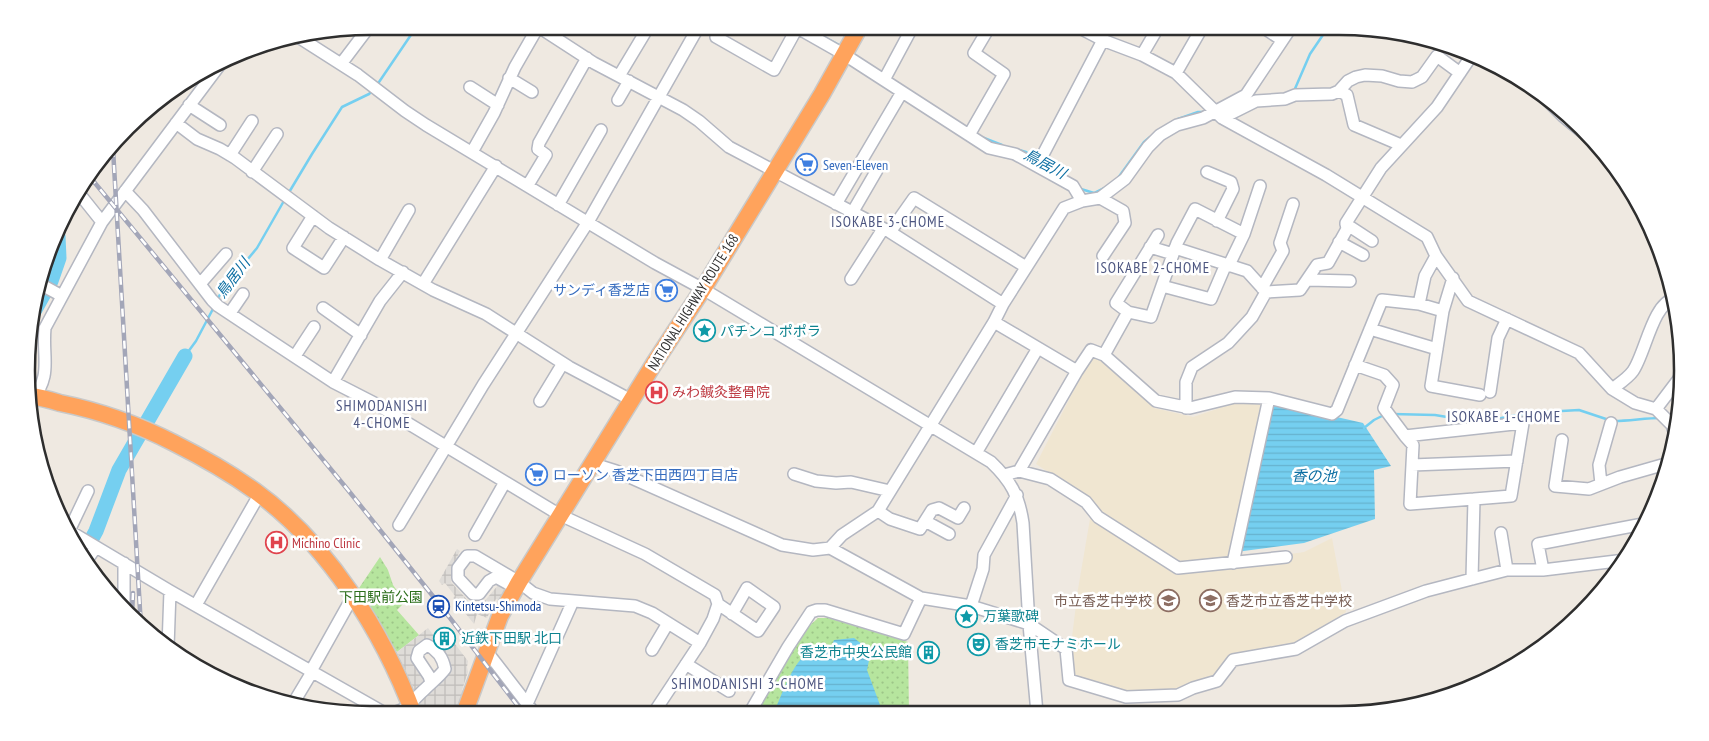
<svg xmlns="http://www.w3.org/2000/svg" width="1709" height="741" font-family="'PT Sans Narrow','Noto Sans JP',sans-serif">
<defs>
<pattern id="green-dots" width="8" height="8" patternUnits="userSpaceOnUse" patternTransform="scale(1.25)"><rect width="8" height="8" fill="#b6e59e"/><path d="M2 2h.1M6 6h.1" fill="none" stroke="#9dc588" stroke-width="1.8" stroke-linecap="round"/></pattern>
<pattern id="plaza-grid" width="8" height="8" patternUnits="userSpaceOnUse" patternTransform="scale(1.25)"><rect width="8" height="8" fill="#dfdcd8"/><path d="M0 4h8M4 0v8" fill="none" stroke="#c0bdba"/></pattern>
<pattern id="water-rules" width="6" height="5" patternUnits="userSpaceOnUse" patternTransform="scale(1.25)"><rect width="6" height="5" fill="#75cff0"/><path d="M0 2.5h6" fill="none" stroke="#66b2ce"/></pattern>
</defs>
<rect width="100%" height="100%" fill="#efe9e1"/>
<path fill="#f0e6d1" d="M 1092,355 L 1106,364 L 1154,408 L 1193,417 L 1232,404 L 1247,402 L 1265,402 L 1231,557 L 1176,564 L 1099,512 L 1086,497 L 1036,464 Z
M 1091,513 L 1174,571 L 1304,552 L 1332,538 L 1346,612 L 1299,642 L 1234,654 L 1214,677 L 1181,686 L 1168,693 L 1124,693 L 1071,679 L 1072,637 L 1078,589 Z"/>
<path fill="url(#green-dots)" d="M 380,557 L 388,570 L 393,585 L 405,602 L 397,610 L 419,635 L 397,652 L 357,591 Z
M 818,618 L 828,618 L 908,642 L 909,713 L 756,714 L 805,630 Z"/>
<path fill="url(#plaza-grid)" d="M 457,549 L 460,551 L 451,569 L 451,582 L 471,604 L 478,605 L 483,603 L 499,584 L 505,589 L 501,601 L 496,599 L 487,618 L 477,614 L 474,624 L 453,598 L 455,596 L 445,583 L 442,585 L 439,581 Z
M 428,628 L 434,636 L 442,629 L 443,631 L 439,635 L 450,648 L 455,644 L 468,661 L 467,667 L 468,672 L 462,690 L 467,693 L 459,714 L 420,715 L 417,704 L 448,669 L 448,659 L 441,648 L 415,647 L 427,678 L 425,682 L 415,691 L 397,652 Z"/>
<path fill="url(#water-rules)" d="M 1271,402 L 1363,423 L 1391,466 L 1374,470 L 1375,519 L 1304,543 L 1236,552 Z
M 854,638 L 871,651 L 867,670 L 883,713 L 773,714 C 783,694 793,657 816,647 C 820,645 827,646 832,645 L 834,640 Z"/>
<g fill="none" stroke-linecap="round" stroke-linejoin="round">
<path stroke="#75cff0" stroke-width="2.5" d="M 815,32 L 841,46
M 377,85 L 417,26
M 1294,91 L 1310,54 L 1329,26
M 1178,119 L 1198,112 L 1203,112
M 984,138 L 1002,145
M 1019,150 L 1026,152 L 1032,157
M 1118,178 L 1144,142 L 1150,137
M 1081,189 L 1094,193 L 1104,188
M 288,194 L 312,154 L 342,107 L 369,94 L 372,91
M 217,300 L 223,289 L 257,248 L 285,199
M 185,356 L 196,341 L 214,307
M 1392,414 L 1435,415 L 1465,420 L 1491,420 L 1527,413 L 1579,410 L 1609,420
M 1671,418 L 1680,417
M 1614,421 C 1630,421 1645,418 1661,418
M 1364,428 L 1374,420 L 1384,415"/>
<path stroke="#75cff0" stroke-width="15" d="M 33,313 L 51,281 L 59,258 L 58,236
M 83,555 L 96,531 L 119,470 L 185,356"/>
<defs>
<path id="minor" d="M 537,26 L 594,63 L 683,110 L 699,121 L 729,147 L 890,232 L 1003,304
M 721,26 L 716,37 L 774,70 L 797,28
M 794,26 L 845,55 L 989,148 L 1015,154 L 1073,186 L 1082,201
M 1076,26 L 1105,41 L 1142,55 L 1176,73 L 1222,118 L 1326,175 L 1427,237 L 1436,256 L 1468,301 L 1579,353 L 1612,389 L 1635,403 L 1656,409 L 1672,425 L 1675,435
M 1261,26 L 1282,40
M 300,38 L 358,75 L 405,111 L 426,125 L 655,263 L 703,289 L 991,462 C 1011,481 1019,496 1023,523 L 1029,624 L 1037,713
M 1142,55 L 1159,26
M 341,64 L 369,27
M 1176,73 L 1203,26
M 619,76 L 649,26
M 509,78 L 532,92
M 884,80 L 913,26
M 470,87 L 498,105
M 1339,91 L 1347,95 L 1354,125 L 1401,145
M 1541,94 L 1563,116 L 1591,139
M 618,100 L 629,81
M 189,105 L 220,125
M 1222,118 L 1256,101 L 1285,99 L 1295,95 L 1332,94 L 1339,91 L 1348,81 L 1356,77 L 1365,75 L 1382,76 L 1399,81 L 1412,82 L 1422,77 L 1437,56 L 1460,73
M 176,123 L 197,139 L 220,149 L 235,158 L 329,228 L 380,260 L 433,290 L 486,314 L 569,367 L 631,400
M 969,135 L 1004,74 L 974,53 L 990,26
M 472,152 L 494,113 L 515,67 L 538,27
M 230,155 L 252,121
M 1037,166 L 1103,40
M 252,172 L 277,134
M 1207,172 L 1231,182 L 1233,189 L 1217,221
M 528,185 L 546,155 L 538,149 L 539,143 L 587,58
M 125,191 L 143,210 L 212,300 L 218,306 L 333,382 L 376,404 L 560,515 L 645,554 L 715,595 L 718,604 L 713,619 L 700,643 L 653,714
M 78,192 L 102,222
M 1100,198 L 1123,211 L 1125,223 L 1103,256
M 836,204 L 902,92
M 558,205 L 601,130
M 852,213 L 877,170
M 313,216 L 293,248 L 324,268 L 344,237
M 1346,224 L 1372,241
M 890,232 L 914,198 L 1026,267
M 1158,235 L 1116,303 L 1128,312 L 1104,355 L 1156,401 L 1190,408 L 1235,397 L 1269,398 L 1332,414 L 1337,410 L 1382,300 L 1419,304 L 1443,311 L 1453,278
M 1339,242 L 1363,255
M 1150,247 L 1173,254
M 1175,248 L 1247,271 L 1266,292
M 380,260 L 409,210
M 1229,265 L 1244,234 L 1260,186
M 851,279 L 883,229
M 1308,280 L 1350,281
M 40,284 L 62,296
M 200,284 L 226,254
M 423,284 L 496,166
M 1162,286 L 1211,299 L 1226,264
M 1262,288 L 1283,251 L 1280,243 L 1293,204
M 1419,304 L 1425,276 L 1436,256
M 323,308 L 361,335
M 1443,311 L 1431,386 L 1480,395
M 1128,312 L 1151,317 L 1177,243 L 1195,209 L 1244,234
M 230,313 L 243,294
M 994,322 L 1077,371 L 1019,471
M 1370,329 L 1437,349
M 295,356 L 314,327
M 1355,365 L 1384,375 L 1393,385 L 1384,408 L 1405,436
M 1077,371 L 1091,350 L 1104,355
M 333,382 L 380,301 L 403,272
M 1612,389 C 1620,383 1628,378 1633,371 C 1645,354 1653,303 1674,299
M 1490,392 L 1498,338 L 1507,319
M 540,401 L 563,363
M 31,402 C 53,374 42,359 45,328 L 102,222 L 222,62
M 1186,408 L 1186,382 L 1192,367 L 1228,343 L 1252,317 L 1266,292 L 1300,290 L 1317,265 L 1328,263 L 1347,229 L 1346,223 L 1381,168 L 1437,107 L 1472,55
M 1656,409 L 1681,376
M 1562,440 L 1555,486 L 1589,489 L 1620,477 L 1669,463
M 976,453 L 1038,348
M 593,461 L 600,466 L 616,471 L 782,545 L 813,550 L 830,548 L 921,598 L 971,606 L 1029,624 L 1066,649 L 1069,680 L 1126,697 L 1178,695 L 1193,688 L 1217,681 L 1233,660 L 1296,649 L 1345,621 L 1426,591 L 1472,579 L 1507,570 L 1543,570 L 1625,560
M 1412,465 L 1517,461
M 794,474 L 816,481 L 836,483 L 851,482 L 890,491
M 1004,475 L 1019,471 L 1050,479 L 1086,502 L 1098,517 L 1178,568 L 1286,557
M 1601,484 L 1599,465 L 1611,423
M 878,511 L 890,519 L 920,529 L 932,510 L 939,508 L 958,518 L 964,508
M 925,521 L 949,534
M 399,525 L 483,385 L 588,222 L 699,26
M 66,529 L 170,591 L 383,712 C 406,715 410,702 425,689 C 432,682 439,677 445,669 C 443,658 438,650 427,645 L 419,651 L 417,658 L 429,676 L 431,682
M 69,531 L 88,491
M 1501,533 L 1507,570
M 475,535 L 505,482
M 830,548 L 842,535 L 878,511 L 994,322 L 1003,304 L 1064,208 L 1082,201 L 1100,198 L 1125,179 L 1148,147 L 1160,135 L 1177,125 L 1203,118 L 1246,95 L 1292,26
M 87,560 L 96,547
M 124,563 L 124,606
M 1233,563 L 1269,398
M 1543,570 L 1538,544 L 1643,524
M 1472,579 L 1474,499 L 1511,496 L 1523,423 L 1405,436 L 1413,445 L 1410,504 L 1474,499
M 516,588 L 496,577 L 489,581 L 479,594 L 473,594 L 458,578 L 458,568 L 467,556 L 475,556 L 519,582 L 533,593 L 550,599 L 635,606 L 652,613 L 700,643
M 718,604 L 758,631 L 774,607 L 747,588 L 732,614
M 196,605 L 259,495
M 971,606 L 983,569 L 984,555 L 1017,495
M 168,647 L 170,591
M 652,650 L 668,623
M 488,653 L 535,714
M 686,664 L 729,691
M 311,671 L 353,596
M 294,702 L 312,672
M 527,704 L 573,601
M 749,714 L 788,647 L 811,612 L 817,610 L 825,610 L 904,634 L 921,598"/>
<path id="highway" d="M 30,396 C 40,397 50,400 60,403 C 100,411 137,424 174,443 C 202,457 230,473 255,491 C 328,544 383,632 414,715
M 464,714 L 500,616 L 519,582 L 655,362 L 703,289 L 822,94 L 860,26"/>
</defs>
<use href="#minor" stroke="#b4b7c1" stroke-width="14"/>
<use href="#highway" stroke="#c9c9c9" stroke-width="19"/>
<use href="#minor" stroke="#fff" stroke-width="11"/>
<use href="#highway" stroke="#ffa35c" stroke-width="16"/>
<defs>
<path id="rail" d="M 113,149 C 122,308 132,467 141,627
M 90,177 L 348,490 L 440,605 L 524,714
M 132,616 L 133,593"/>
</defs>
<use href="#rail" stroke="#a3a6b8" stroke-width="4.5"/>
<use href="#rail" stroke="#fff" stroke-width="2.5" stroke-dasharray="8" stroke-linecap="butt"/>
</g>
<defs>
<symbol id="supermarket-ring" viewBox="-11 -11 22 22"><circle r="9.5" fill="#fff" stroke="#3f7fe0" stroke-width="1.5"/><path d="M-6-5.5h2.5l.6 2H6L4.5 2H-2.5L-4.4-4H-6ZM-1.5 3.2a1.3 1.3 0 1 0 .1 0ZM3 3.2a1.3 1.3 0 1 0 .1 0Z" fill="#3f7fe0"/></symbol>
<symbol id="sight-ring" viewBox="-11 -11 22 22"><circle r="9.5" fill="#fff" stroke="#0f9aa8" stroke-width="1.5"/><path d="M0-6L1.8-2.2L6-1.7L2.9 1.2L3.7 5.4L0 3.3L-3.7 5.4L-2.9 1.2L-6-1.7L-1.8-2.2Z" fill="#0f9aa8"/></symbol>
<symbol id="hospital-ring" viewBox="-11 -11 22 22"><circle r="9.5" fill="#fff" stroke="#e0444e" stroke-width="1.5"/><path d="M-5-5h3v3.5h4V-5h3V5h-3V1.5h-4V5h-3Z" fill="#e0444e"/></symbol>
<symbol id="school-ring" viewBox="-11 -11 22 22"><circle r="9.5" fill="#fff" stroke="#8d6e63" stroke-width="1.5"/><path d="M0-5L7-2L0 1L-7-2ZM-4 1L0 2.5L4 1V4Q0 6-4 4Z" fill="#8d6e63"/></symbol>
<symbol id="station-ring" viewBox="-11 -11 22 22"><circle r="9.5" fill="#fff" stroke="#1a4fb4" stroke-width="1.5"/><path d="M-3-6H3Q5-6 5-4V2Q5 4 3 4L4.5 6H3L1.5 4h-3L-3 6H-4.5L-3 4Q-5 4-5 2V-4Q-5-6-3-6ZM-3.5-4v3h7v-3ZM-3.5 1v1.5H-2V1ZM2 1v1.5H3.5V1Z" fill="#1a4fb4"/></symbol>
<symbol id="building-ring" viewBox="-11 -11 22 22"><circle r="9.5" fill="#fff" stroke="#0f9aa8" stroke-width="1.5"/><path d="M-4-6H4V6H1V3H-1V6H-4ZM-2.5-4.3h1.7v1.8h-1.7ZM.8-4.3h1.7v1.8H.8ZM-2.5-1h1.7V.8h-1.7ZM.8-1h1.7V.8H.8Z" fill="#0f9aa8"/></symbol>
<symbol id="theatre-ring" viewBox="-11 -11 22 22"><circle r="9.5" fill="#fff" stroke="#0f9aa8" stroke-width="1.5"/><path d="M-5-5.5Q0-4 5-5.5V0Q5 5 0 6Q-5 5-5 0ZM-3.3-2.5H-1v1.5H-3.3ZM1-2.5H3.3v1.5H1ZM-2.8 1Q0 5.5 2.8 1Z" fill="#0f9aa8"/></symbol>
</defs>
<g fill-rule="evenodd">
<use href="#supermarket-ring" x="794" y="152" width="25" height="25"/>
<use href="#supermarket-ring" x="654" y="278" width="25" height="25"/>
<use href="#sight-ring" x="692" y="318" width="25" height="25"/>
<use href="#hospital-ring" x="644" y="380" width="25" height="25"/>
<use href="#supermarket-ring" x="524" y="462" width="25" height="25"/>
<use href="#hospital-ring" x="264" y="530" width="25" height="25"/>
<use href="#school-ring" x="1156" y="588" width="25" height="25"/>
<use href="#school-ring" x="1198" y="588" width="25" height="25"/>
<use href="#station-ring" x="426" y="594" width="25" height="25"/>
<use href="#sight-ring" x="954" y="604" width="25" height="25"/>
<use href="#building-ring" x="432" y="626" width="25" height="25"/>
<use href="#theatre-ring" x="966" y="632" width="25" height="25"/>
<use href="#building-ring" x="916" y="640" width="25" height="25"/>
</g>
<g text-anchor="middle" stroke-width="5" stroke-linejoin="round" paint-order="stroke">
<g font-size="14" fill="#366cbe" stroke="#fff" text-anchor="start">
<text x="823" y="170">Seven-Eleven</text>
<text x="650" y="295" text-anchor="end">サンディ香芝店</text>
<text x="553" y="480">ローソン 香芝下田西四丁目店</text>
</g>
<g font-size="14" fill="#2e2e2e" stroke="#fff">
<text transform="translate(693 302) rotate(-58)" y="5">NATIONAL HIGHWAY ROUTE 168</text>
</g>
<g font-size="14" fill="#0d838f" stroke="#fff" text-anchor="start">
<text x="720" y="336">パチンコ ポポラ</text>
<text x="983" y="621">万葉歌碑</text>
<text x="461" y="643">近鉄下田駅 北口</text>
<text x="995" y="649">香芝市モナミホール</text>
<text x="912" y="657" text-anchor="end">香芝市中央公民館</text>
</g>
<g font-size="14" fill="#be3a42" stroke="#fff" text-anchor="start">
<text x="672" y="397">みわ鍼灸整骨院</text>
<text x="292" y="548">Michino Clinic</text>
</g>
<g font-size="14" fill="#2c6e1b" stroke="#fff">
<text x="381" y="602">下田駅前公園</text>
</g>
<g font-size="14" fill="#785e54" stroke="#fff" text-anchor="end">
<text x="1152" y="606">市立香芝中学校</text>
<text x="1226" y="606" text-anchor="start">香芝市立香芝中学校</text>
</g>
<g font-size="14" fill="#164399" stroke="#fff" text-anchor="start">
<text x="455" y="611">Kintetsu-Shimoda</text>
</g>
<g font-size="15" font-style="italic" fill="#0d6fa3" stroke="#fff">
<text transform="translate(1045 164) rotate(28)" y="5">鳥居川</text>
<text transform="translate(233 278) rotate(-53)" y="5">鳥居川</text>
<text x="1314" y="481">香の池</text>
</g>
<g font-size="15" letter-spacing="1" fill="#4d5680" stroke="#fff">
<text x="888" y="227">ISOKABE 3-CHOME</text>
<text x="1153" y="273">ISOKABE 2-CHOME</text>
<text x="382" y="411">SHIMODANISHI<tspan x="382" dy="17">4-CHOME</tspan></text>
<text x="1504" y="422">ISOKABE 1-CHOME</text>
<text x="748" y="689">SHIMODANISHI 3-CHOME</text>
</g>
</g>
<path d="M0 0H1709V741H0ZM370 35H1339A335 335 0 0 1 1674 370V371A335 335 0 0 1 1339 706H370A335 335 0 0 1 35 371V370A335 335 0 0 1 370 35Z" fill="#fff" fill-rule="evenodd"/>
<path fill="none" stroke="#2e2e2e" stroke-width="2.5" d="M370 35H1339A335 335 0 0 1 1674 370V371A335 335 0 0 1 1339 706H370A335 335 0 0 1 35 371V370A335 335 0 0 1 370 35Z"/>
</svg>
